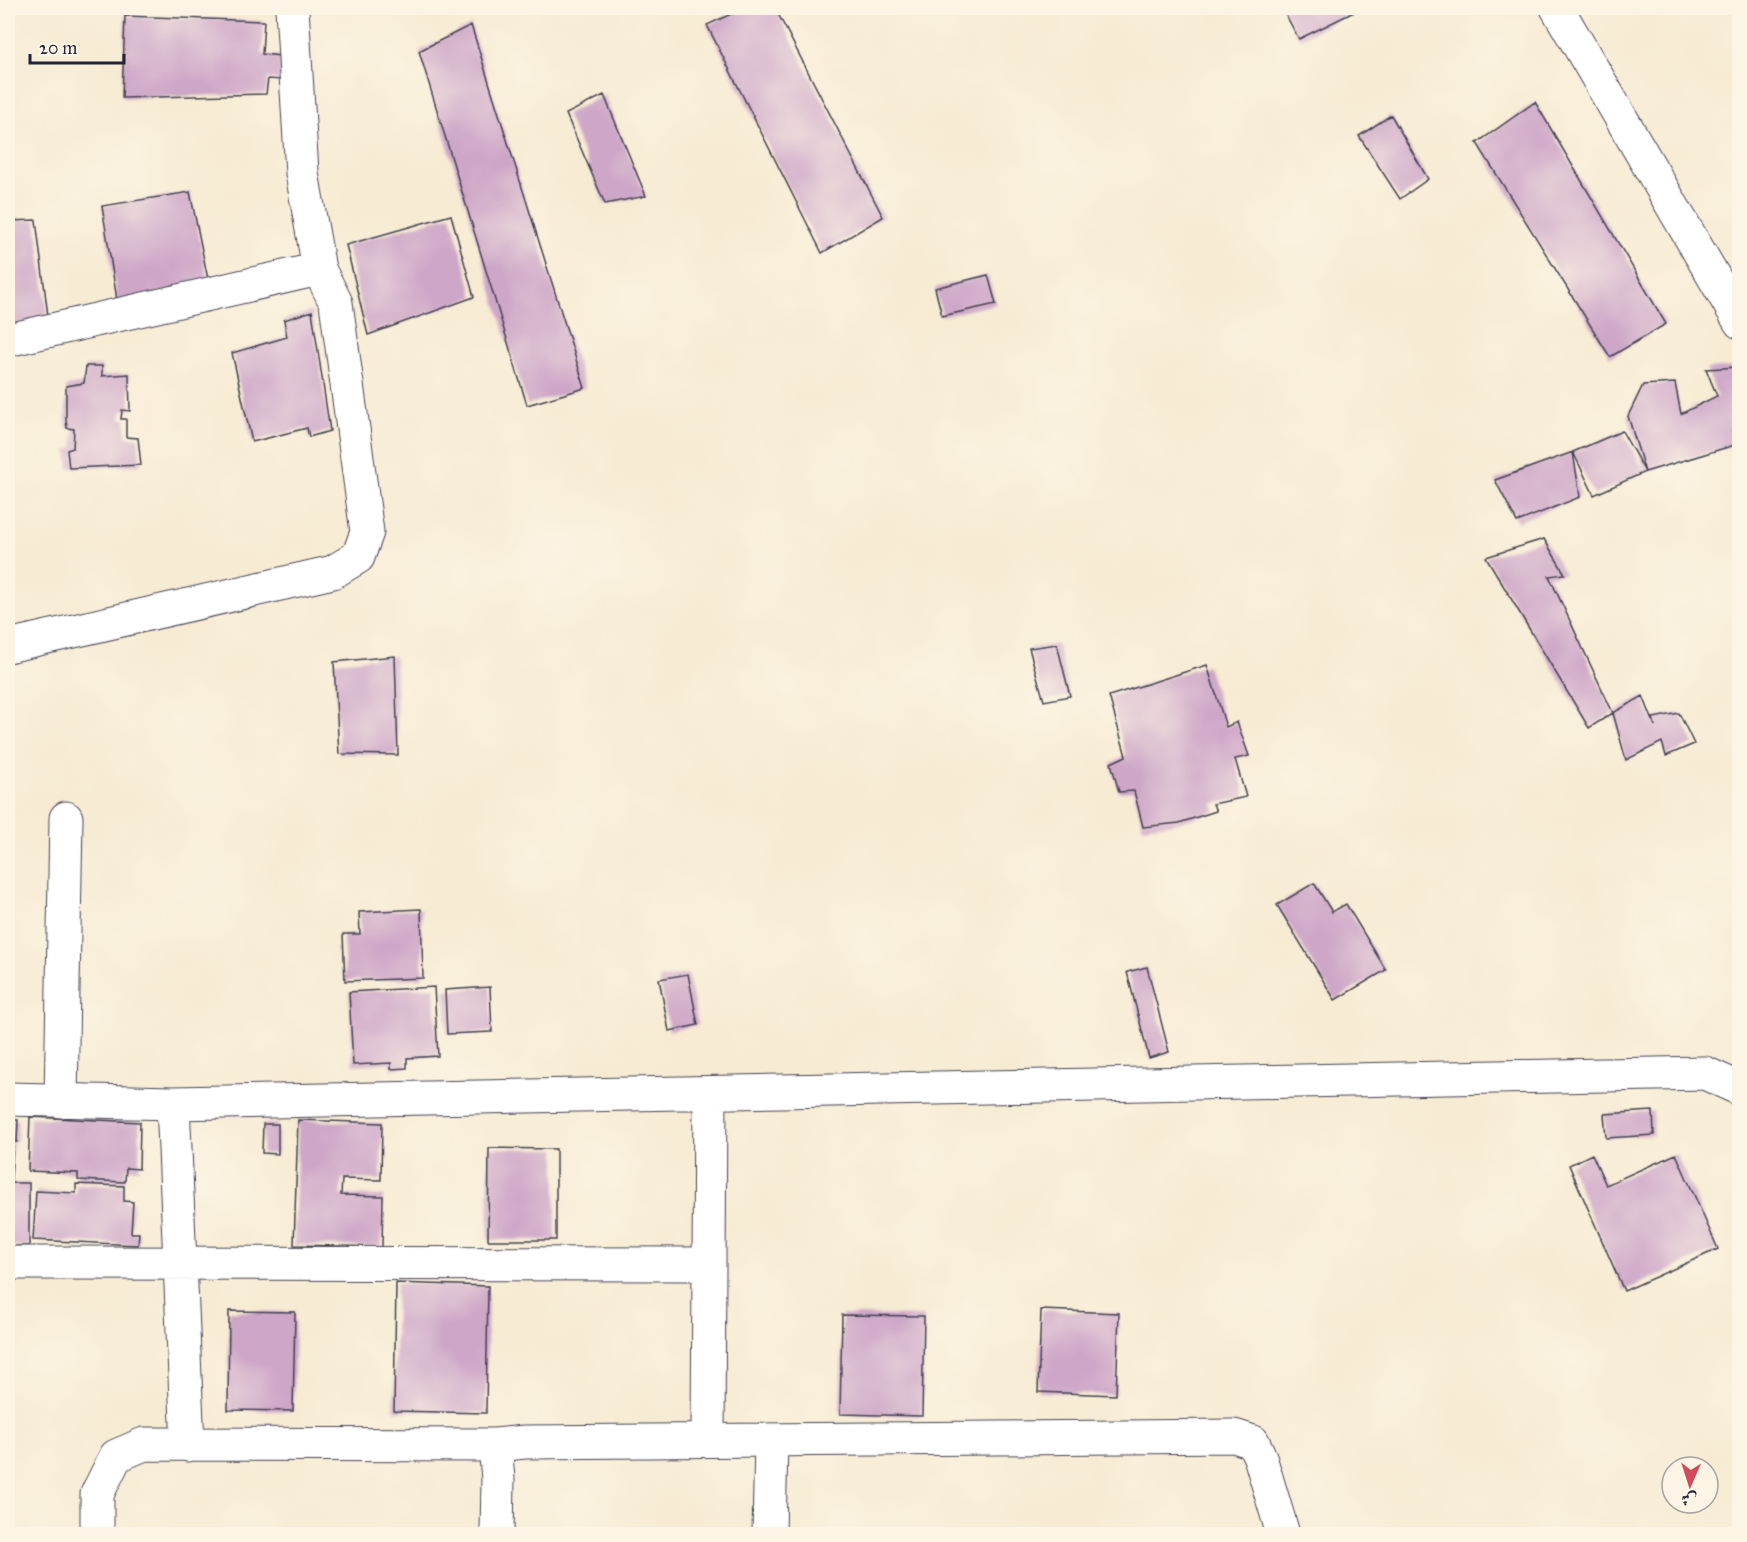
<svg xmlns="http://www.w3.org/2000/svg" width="1747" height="1542" font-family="'IM FELL Great Primer',Amiri,serif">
<rect width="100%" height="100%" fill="#fcf5e5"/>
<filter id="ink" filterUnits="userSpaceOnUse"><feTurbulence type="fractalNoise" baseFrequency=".0167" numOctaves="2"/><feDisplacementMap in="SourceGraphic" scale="12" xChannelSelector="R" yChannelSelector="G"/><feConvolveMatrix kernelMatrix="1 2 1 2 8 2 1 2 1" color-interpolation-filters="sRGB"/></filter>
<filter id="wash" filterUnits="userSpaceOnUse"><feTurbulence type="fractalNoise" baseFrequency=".008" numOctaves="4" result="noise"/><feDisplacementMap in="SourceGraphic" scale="24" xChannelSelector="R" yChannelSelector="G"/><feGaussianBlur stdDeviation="1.35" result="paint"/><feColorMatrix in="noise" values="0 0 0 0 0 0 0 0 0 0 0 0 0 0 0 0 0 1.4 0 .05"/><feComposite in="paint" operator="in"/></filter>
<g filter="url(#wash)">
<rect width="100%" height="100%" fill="#f7ebd3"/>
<g id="blocks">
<path fill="#cda6c8" d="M 744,8 L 775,8 L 883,217 L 822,253 L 707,25 Z
M 1282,8 L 1362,8 L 1299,39 Z
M 125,16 L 264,21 L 262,54 L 281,56 L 282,80 L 268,79 L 266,94 L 122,98 Z
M 471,25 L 585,388 L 527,405 L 419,51 Z
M 604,95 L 646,196 L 605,204 L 566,114 Z
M 1535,102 L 1666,324 L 1610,357 L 1477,143 Z
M 1391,115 L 1428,179 L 1400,199 L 1359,136 Z
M 190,192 L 210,289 L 118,306 L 102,206 Z
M 451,215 L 474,297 L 368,335 L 346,245 Z
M 36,220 L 49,324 L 8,336 L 8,221 Z
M 988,275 L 996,304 L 942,316 L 935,288 Z
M 312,311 L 330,431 L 309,437 L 307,428 L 252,442 L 232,353 L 287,337 L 284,320 Z
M 86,366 L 102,366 L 102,376 L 129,374 L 130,411 L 122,410 L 121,419 L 126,419 L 126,437 L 138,438 L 141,465 L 69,468 L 67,450 L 73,448 L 74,429 L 67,428 L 66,419 L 66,386 L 84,383 Z
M 1738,367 L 1740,425 L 1732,430 L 1738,444 L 1645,472 L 1628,416 L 1643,385 L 1675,383 L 1681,414 L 1717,396 L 1706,369 Z
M 1622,431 L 1645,472 L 1594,495 L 1573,452 Z
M 1573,452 L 1580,497 L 1517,522 L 1495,480 Z
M 1544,539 L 1565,574 L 1549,576 L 1613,713 L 1589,728 L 1486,557 Z
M 1057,644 L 1070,696 L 1044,701 L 1029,648 Z
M 395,656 L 398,755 L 339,754 L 334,662 Z
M 1207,665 L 1226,727 L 1237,722 L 1249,756 L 1235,759 L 1246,797 L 1213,804 L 1216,811 L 1179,823 L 1143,827 L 1134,791 L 1119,792 L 1111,763 L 1126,756 L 1109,696 Z
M 1643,696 L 1655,726 L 1653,718 L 1679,713 L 1694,744 L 1666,756 L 1662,742 L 1626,760 L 1613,713 Z
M 1314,883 L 1332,912 L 1346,904 L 1386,970 L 1335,1000 L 1277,905 Z
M 421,909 L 423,978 L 345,981 L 343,934 L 360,934 L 359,912 Z
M 1147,967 L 1169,1052 L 1149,1058 L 1127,972 Z
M 688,974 L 698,1025 L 669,1031 L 659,979 Z
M 434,987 L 438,1056 L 407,1058 L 407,1068 L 391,1069 L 391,1063 L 353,1065 L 349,992 Z
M 490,987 L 492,1032 L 447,1034 L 445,990 Z
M 1653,1111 L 1654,1135 L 1606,1138 L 1604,1114 Z
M 30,1117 L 140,1122 L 139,1169 L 126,1168 L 125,1182 L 78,1180 L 78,1173 L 28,1171 Z
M 8,1120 L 18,1120 L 17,1142 L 13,1142 L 11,1180 L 8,1180 Z
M 298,1120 L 382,1123 L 381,1180 L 342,1179 L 341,1195 L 383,1196 L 382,1247 L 294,1245 Z
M 263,1124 L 278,1124 L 278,1154 L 262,1153 Z
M 489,1148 L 556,1149 L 556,1240 L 488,1240 Z
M 1592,1154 L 1606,1185 L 1676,1154 L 1718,1249 L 1624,1291 L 1569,1165 Z
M 8,1183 L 29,1183 L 29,1246 L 8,1246 Z
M 76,1184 L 124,1186 L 124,1201 L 133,1202 L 131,1233 L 139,1233 L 138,1245 L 33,1240 L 36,1191 L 76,1193 Z
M 396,1283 L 488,1286 L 486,1413 L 394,1411 Z
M 1041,1310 L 1119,1313 L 1116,1395 L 1038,1392 Z
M 229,1311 L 295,1312 L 293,1411 L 228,1410 Z
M 842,1315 L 924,1316 L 922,1416 L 840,1414 Z"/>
</g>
</g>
<g filter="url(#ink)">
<use href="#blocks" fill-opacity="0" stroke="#424052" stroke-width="1.5"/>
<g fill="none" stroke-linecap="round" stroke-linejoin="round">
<defs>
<path id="street" d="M 292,8 L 302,173 L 319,269
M 1557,8 L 1740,322
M 8,340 L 319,269 L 336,303 L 367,532 L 358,557 L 333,572 L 8,646
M 8,1099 L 173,1103 L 1705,1073 L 1740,1089
M 61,1101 L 66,818
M 173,1103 L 188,1445
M 8,1263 L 709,1264
M 708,1440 L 710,1093
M 97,1534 L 97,1494 L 116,1456 L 144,1444 L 495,1445
M 497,1534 L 498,1479 L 495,1445 L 525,1442 L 1234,1436 L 1253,1442 L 1260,1457 L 1283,1534
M 769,1534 L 771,1440"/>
</defs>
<use href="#street" stroke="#424052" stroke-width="35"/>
<use href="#street" stroke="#fff" stroke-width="33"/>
</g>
</g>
<rect width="1747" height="1542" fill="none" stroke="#fcf5e5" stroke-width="30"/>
<g transform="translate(1690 1485) rotate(183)"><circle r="28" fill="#fcf5e5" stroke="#a5a1a1" stroke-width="1.5"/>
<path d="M0-4.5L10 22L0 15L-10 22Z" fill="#d1495b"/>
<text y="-9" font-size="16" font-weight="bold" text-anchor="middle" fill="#22223b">ش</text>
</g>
<path d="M30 54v9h94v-9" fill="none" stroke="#22223b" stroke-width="3"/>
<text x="39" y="54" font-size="18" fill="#22223b" stroke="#fcf5e5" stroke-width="4.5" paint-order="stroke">20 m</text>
</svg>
